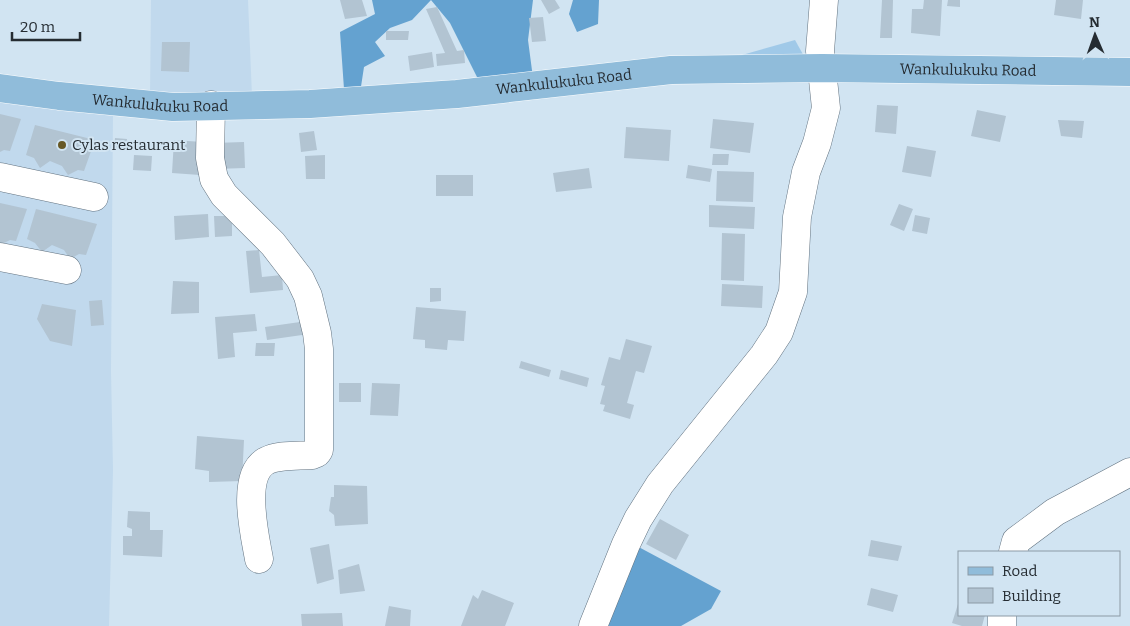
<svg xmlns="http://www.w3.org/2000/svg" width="1130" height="626" font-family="Bitter,serif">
<rect width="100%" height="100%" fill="#d1e4f2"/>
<path fill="#c1d9ed" d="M 151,0 L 248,0 L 252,96 L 150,97 Z
M 0,93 L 113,111 L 111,371 L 113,470 L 109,626 L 0,626 Z"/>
<path fill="#a0c9e8" d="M 795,40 L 805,58 L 735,57 Z"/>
<path fill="#64a2d0" d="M 372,0 L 533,0 L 528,40 L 533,78 L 479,81 L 450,23 L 431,0 L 412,20 L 390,28 L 375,42 L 385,56 L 364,67 L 360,93 L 344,89 L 340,32 L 375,14 Z
M 573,0 L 599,0 L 598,24 L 577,32 L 569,14 Z
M 633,544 L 721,591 L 711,609 L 681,626 L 599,626 Z"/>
<path fill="#b2c4d2" d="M 340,0 L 362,0 L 367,16 L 345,19 Z
M 541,0 L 555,0 L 560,8 L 549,14 Z
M 882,0 L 893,0 L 892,38 L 880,38 Z
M 924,0 L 942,0 L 940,36 L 911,33 L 912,9 L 923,9 Z
M 948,0 L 960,0 L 960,7 L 947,6 Z
M 1056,0 L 1083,0 L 1081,19 L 1054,15 Z
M 437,7 L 457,51 L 464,50 L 465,63 L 437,66 L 436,54 L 445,53 L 426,9 Z
M 543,17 L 546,41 L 532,42 L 529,18 Z
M 386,31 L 409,31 L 408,40 L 386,40 Z
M 162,42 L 190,42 L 189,72 L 161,71 Z
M 432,52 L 434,67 L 410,71 L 408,56 Z
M 877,105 L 898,106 L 896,134 L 875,132 Z
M 977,110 L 1006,116 L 1000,142 L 971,136 Z
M 0,114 L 21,119 L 10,151 L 4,150 L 0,152 Z
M 713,119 L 754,123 L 750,153 L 710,148 Z
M 1058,120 L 1084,121 L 1082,138 L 1061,136 Z
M 35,125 L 95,140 L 84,171 L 78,170 L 68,175 L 62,166 L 50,161 L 40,168 L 34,158 L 26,155 Z
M 626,127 L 671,130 L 669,161 L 624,158 Z
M 314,131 L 317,150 L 301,152 L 299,133 Z
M 115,138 L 127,139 L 126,150 L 114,149 Z
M 174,140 L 202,142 L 200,175 L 172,173 Z
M 244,142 L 245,168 L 215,169 L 214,143 Z
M 907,146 L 936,151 L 931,177 L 902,172 Z
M 713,154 L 729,154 L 728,165 L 712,165 Z
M 134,155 L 152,156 L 151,171 L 133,170 Z
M 325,155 L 325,179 L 306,179 L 305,156 Z
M 688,165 L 712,169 L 710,182 L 686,178 Z
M 589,168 L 592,188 L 556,192 L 553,173 Z
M 717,171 L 754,172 L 753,202 L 716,201 Z
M 436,175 L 473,175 L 473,196 L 436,196 Z
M 0,203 L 27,209 L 16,241 L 10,240 L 0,245 Z
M 899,204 L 913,209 L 904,231 L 890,225 Z
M 709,205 L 755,207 L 754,229 L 709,227 Z
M 36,209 L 97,224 L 86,255 L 79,254 L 70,259 L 64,250 L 52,245 L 42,252 L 35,243 L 27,239 Z
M 208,214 L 209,237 L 175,240 L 174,216 Z
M 915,215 L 930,218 L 927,234 L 912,231 Z
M 214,216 L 232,216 L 232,236 L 215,237 Z
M 722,233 L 745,234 L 744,281 L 721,280 Z
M 259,250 L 262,277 L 282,275 L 283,290 L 250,293 L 246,251 Z
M 173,281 L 199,282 L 199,313 L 171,314 Z
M 722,284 L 763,286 L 762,308 L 721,306 Z
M 430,288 L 441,288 L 441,301 L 430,302 Z
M 102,300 L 104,325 L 91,326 L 89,301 Z
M 42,304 L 76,310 L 72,346 L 50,341 L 37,319 Z
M 416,307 L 466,311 L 464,341 L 448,340 L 447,350 L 425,348 L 425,340 L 413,339 Z
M 255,314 L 257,331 L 233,333 L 235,357 L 218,359 L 215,317 Z
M 307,321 L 309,334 L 267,340 L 265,327 Z
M 626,339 L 652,346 L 644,373 L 636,371 L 627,403 L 634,405 L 630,419 L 603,411 L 605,405 L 600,404 L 605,386 L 601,385 L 609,357 L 620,360 Z
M 256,343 L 275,343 L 274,356 L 255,356 Z
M 521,361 L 551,370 L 549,377 L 519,368 Z
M 561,370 L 589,378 L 587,387 L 559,379 Z
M 339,383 L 361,383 L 361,402 L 339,402 Z
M 372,383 L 400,384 L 398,416 L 370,415 Z
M 197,436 L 244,440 L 242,481 L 209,482 L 209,471 L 195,469 Z
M 334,485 L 367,486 L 368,524 L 335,526 L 334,515 L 329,511 L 331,497 L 334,497 Z
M 128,511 L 150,512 L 150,530 L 163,530 L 162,557 L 123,555 L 123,536 L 132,536 L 132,529 L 127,527 Z
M 660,519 L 689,535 L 676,560 L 646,544 Z
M 871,540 L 902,546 L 898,561 L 868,556 Z
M 329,544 L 334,579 L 317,584 L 310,548 Z
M 359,564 L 365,591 L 340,594 L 338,570 Z
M 871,588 L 898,595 L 893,612 L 867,605 Z
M 482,590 L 514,603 L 505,626 L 461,626 L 473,595 L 478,599 Z
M 958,604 L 959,615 L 985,615 L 982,626 L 962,626 L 952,623 Z
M 389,606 L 411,610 L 410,626 L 385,626 Z
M 342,613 L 343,626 L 302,626 L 301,614 Z"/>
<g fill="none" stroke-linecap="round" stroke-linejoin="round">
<defs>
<path id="minor" d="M 211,105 L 210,158 L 214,179 L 224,195 L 273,244 L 300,279 L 308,296 L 317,333 L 319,349 L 319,450 L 317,453 L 312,455 C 298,456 279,454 266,461 C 240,476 255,536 259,559
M 0,177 L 94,197
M 0,257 L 67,270
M 1013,552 L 1016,541 L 1055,512 L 1130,472
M 593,626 L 626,544 L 638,519 L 660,484 L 764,355 L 779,332 L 793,292 L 797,217 L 806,172 L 817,143 L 826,108 L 820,51 L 824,0
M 1002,626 L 1002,615"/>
<g id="major">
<path id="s1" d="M 0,88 L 59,96 L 173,107 L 310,104 L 457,94 L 671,70 L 822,68 L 1130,72"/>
</g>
</defs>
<use href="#minor" stroke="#637380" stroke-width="29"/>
<use href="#major" stroke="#fff" stroke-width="29"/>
<use href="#minor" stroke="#fff" stroke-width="28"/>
<use href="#major" stroke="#90bcda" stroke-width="28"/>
</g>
<circle fill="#675825" stroke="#d1e4f2" stroke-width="2" cx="62" cy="145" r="5"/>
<g text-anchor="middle" stroke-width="4" stroke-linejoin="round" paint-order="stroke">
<g font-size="15" fill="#252c32" stroke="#d1e4f2">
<text dy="5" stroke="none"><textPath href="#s1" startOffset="971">Wankulukuku Road</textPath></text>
<text dy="5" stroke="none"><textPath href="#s1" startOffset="566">Wankulukuku Road</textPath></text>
<text dy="5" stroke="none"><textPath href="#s1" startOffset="161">Wankulukuku Road</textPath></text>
</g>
<g font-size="15" fill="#252c32" stroke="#d1e4f2" text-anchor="start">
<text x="72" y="150">Cylas restaurant</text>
</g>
</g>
<rect x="958" y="551" width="162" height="65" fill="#d1e4f2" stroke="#8c9aa5"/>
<rect x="968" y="567" width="25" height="8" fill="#90bcda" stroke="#8c9aa5"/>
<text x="1002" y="576" font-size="15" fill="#252c32">Road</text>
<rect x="968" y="588" width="25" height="15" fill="#b2c4d2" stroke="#8c9aa5"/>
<text x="1002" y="601" font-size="15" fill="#252c32">Building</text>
<g transform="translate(1095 35) rotate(358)" stroke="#d1e4f2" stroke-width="4" paint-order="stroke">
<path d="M0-4L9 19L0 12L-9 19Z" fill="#252c32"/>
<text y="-8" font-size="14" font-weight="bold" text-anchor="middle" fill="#252c32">N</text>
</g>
<path d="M12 32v8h68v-8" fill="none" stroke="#252c32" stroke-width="2.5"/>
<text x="20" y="32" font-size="15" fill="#252c32" stroke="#d1e4f2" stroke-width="4" paint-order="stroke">20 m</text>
</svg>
